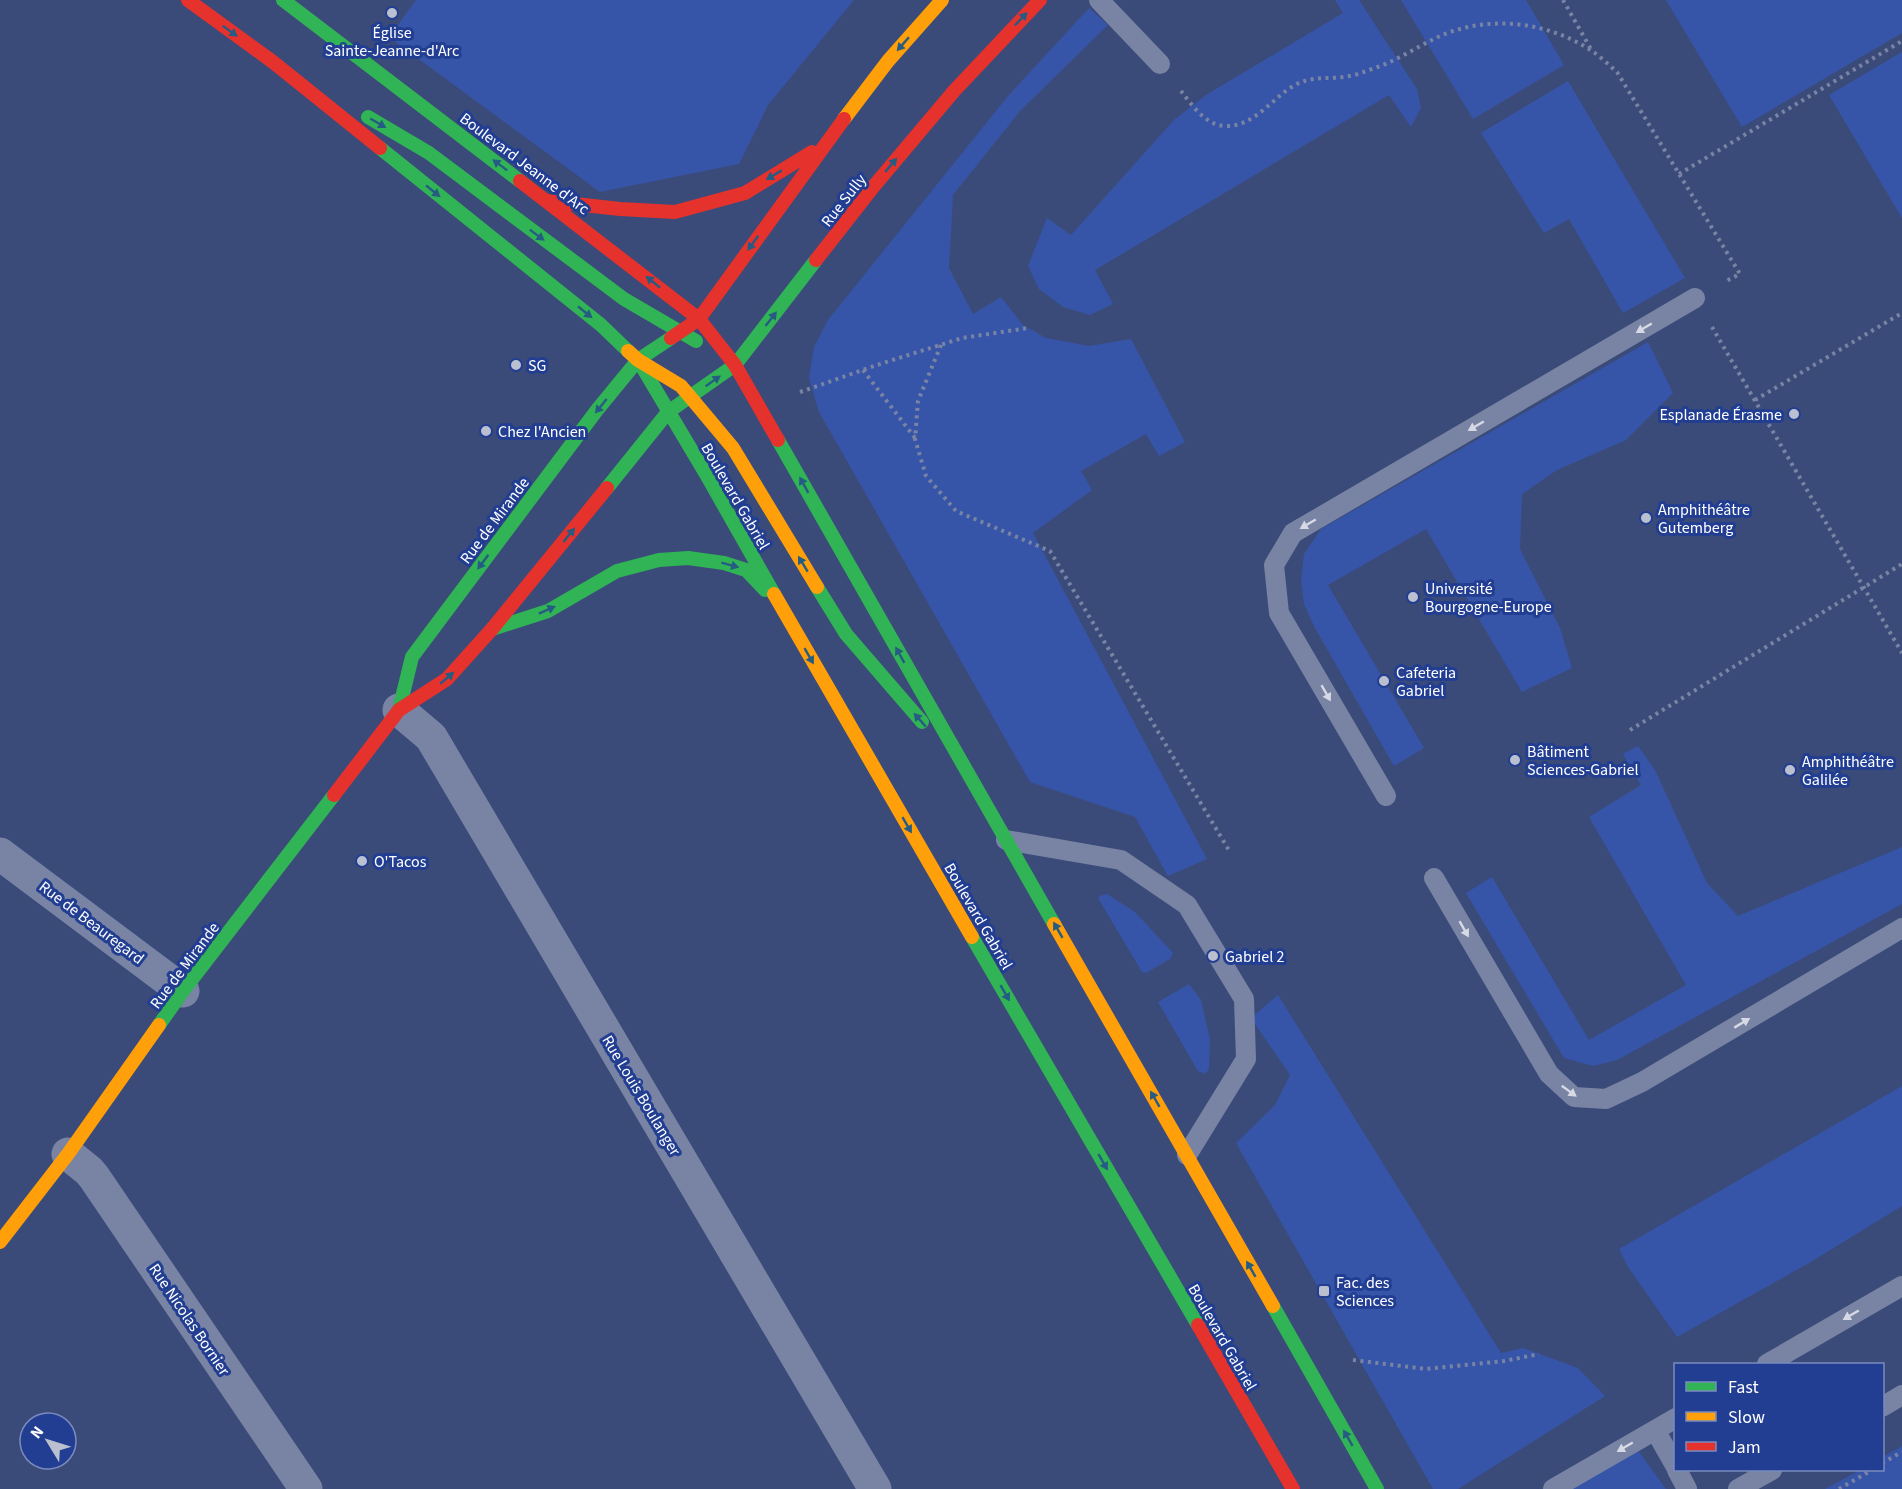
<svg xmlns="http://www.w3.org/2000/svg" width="1902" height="1489" font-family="'Source Sans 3',sans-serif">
<rect width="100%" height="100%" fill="#3b4b79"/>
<path fill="#3755a8" d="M 416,0 L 854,0 L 768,105 L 739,164 L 600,192 L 394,41 L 397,26 Z
M 1335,0 L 1359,0 L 1417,89 L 1421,108 L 1411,127 L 1389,95 L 1095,270 L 1113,304 L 1090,315 L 1063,307 L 1039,289 L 1028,266 L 1047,218 L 1071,235 L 1174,120 L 1206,95 L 1343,13 Z
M 1401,0 L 1526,0 L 1564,65 L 1473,119 Z
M 1666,0 L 1902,0 L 1902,33 L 1742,127 Z
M 1089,8 L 1108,25 L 1021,110 L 953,195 L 949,268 L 973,314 L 1001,297 L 1023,325 L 1046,338 L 1089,346 L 1131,339 L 1185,442 L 1159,456 L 1146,434 L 1081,471 L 1092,490 L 1033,533 L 1207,859 L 1168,876 L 1135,817 L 1030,782 L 819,412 L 809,378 L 814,347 L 828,320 L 1008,96 Z
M 1902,52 L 1902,218 L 1829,95 Z
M 1568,81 L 1685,278 L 1623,313 L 1569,219 L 1544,233 L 1481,133 Z
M 1648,342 L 1673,393 L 1626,440 L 1557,470 L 1522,494 L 1520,549 L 1560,628 L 1572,668 L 1522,692 L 1426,529 L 1328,585 L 1424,748 L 1394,766 L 1315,628 L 1304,604 L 1301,580 L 1304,554 L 1321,529 Z
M 1638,746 L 1655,770 L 1707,883 L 1738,916 L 1902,847 L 1902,904 L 1617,1060 L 1593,1066 L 1564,1058 L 1466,893 L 1492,877 L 1589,1040 L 1686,985 L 1589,817 L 1641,785 L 1623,754 Z
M 1107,894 L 1135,912 L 1173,953 L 1170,959 L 1146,973 L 1142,972 L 1098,898 L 1100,896 Z
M 1189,984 L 1201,1000 L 1210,1039 L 1209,1069 L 1205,1074 L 1198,1071 L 1158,1002 Z
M 1278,995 L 1501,1353 L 1523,1348 L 1578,1368 L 1605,1396 L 1458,1489 L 1433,1489 L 1236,1143 L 1275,1105 L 1290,1075 L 1251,1018 Z
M 1902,1086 L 1902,1206 L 1809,1263 L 1677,1337 L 1628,1267 L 1619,1249 Z
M 1634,1445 L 1666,1489 L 1563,1489 Z
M 1902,1446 L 1902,1489 L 1825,1489 L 1860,1470 L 1882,1470 L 1883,1457 Z"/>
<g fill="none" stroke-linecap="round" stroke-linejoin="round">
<path stroke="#7984a4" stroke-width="4" stroke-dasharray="3 4.5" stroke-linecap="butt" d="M 1563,0 L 1592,51
M 1181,91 C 1192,105 1206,126 1226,126 C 1254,127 1273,97 1295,85 C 1313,75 1330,80 1349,76 C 1357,75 1366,71 1375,68 C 1402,59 1426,40 1453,31 C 1500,16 1551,24 1592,51 C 1601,57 1609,65 1617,72 L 1740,274 L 1724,282
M 1679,174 L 1902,41
M 1712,327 L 1902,653
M 941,345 L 918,401 L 915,439 L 926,476 L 956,511 L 1050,551 L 1230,852
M 863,370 L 915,438
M 800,392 L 877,365 L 962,338 L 1028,328
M 1755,400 L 1902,313
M 1630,730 L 1902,564
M 1353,1360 L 1426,1369 L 1504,1361 L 1539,1354
M 1882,1463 L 1902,1452
M 1839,1489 L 1872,1470"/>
<path stroke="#7984a4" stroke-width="20" d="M 1099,0 L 1160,64
M 1386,796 L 1279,613 L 1274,565 L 1293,533 L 1695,298
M 1006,840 L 1121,860 L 1187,905 L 1244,999 L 1246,1059 L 1187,1155
M 1434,878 L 1549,1074 L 1574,1097 L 1606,1099 L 1642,1082 L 1902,928
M 1767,1364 L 1902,1286
M 1882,1407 L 1902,1395
M 1655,1430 L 1676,1467
M 1677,1470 L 1687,1489
M 1553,1489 L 1676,1418
M 1738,1489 L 1772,1470"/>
<path stroke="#7984a4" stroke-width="33" d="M 399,710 L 431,737 L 875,1489
M 0,854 L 183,991
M 68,1154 L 89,1171 L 94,1177 L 306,1489"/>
<path stroke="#30b455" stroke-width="14" d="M 283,0 L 520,181
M 368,117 L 429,153 L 624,299 L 696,341
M 380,148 L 601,325 L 628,351
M 638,360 L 707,476 L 774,594
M 778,440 L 1054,924
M 607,488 L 668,412 L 735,365 L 816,260
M 817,587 L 846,634 L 922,722
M 492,629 L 548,611 L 617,571 L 659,560 L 688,558 L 724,563 L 746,570 L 765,590
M 399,710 L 412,657 L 597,410 L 638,360 L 671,338
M 972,937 L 1198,1325
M 159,1025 L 183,991 L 334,795
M 1273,1306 L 1377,1489"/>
<path stroke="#ff9f0a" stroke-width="14" d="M 844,119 L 888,61 L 942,0
M 628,351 L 638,360 L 681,386 L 733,448 L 817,587
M 774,594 L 972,937
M 1054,924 L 1273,1306
M 0,1242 L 68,1154 L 159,1025"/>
<path stroke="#e5322d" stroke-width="14" d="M 188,0 L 273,62 L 380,148
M 520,181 L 699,319 L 735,365 L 778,440
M 548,201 L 620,209 L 675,212 L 745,193 L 812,152
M 816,260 L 874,186 L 954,91 L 1040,0
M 671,338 L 699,319 L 844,119
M 334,795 L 399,710 L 447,679 L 492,629 L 607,488
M 1198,1325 L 1293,1489"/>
</g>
<defs><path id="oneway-solid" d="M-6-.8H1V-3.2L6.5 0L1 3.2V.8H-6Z" transform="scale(1.5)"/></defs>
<g fill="#265c83">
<use href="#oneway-solid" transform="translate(1021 19) rotate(-46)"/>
<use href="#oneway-solid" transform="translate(230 31) rotate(36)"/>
<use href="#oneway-solid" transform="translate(903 44) rotate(131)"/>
<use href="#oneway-solid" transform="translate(378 123) rotate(30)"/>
<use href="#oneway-solid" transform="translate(500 165) rotate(-143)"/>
<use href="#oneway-solid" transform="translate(891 165) rotate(-50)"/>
<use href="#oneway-solid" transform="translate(774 175) rotate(149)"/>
<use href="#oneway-solid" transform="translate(433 191) rotate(39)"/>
<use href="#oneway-solid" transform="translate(537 235) rotate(37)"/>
<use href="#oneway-solid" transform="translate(753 243) rotate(126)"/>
<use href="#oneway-solid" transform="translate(653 282) rotate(-141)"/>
<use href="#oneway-solid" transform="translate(585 312) rotate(39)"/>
<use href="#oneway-solid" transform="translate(771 319) rotate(-52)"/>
<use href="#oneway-solid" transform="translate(713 381) rotate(-35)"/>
<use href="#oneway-solid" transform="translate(601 406) rotate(129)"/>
<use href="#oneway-solid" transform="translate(804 485) rotate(-119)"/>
<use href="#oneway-solid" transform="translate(569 535) rotate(-51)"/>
<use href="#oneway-solid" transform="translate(483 562) rotate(127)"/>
<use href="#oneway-solid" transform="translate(803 564) rotate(-121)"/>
<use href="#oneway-solid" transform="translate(730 565) rotate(15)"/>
<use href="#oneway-solid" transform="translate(547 610) rotate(-24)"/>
<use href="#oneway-solid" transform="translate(900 655) rotate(-119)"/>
<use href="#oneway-solid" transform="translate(809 656) rotate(60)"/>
<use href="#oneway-solid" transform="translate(447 678) rotate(-41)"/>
<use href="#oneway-solid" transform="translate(920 720) rotate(-131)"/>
<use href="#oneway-solid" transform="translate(907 825) rotate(60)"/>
<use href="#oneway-solid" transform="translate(1058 930) rotate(-120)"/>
<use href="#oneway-solid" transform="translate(1005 993) rotate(60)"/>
<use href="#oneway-solid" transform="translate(1155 1099) rotate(-120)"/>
<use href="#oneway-solid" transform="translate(1103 1162) rotate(60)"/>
<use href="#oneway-solid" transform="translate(1251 1269) rotate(-120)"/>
<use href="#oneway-solid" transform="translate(1348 1438) rotate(-120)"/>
</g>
<g fill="#d7dae4">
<use href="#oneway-solid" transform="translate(1644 328) rotate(150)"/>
<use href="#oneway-solid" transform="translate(1476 426) rotate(150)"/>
<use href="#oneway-solid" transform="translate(1308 524) rotate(150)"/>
<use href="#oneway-solid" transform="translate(1326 693) rotate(60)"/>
<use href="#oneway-solid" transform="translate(1464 929) rotate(60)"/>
<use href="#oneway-solid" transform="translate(1742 1023) rotate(-31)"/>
<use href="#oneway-solid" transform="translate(1569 1091) rotate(36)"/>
<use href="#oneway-solid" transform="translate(1851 1315) rotate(150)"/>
<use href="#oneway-solid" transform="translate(1625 1447) rotate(150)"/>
</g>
<g fill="#bac0d0" stroke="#223e92" stroke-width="2">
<circle cx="392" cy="13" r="6"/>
<circle cx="516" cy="365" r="6"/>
<circle cx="1794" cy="414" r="6"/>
<circle cx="486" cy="431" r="6"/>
<circle cx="1646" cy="518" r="6"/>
<circle cx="1413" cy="597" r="6"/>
<circle cx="1384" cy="681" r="6"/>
<circle cx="1515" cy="760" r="6"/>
<circle cx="1790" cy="770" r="6"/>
<circle cx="362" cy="861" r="6"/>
<circle cx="1213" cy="956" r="6"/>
<rect x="1318" y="1285" width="12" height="12" rx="3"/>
</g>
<g text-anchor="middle" stroke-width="6" stroke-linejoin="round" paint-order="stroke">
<g font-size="16" fill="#fff" stroke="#223e92" text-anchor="start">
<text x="392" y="38" text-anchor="middle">Église<tspan x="392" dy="18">Sainte-Jeanne-d'Arc</tspan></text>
<text x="528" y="371">SG</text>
<text x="1782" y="420" text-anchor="end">Esplanade Érasme</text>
<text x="498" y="437">Chez l'Ancien</text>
<text x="1658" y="515">Amphithéâtre<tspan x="1658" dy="18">Gutemberg</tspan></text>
<text x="1425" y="594">Université<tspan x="1425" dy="18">Bourgogne-Europe</tspan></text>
<text x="1396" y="678">Cafeteria<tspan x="1396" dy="18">Gabriel</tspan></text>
<text x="1527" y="757">Bâtiment<tspan x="1527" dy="18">Sciences-Gabriel</tspan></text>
<text x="1802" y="767">Amphithéâtre<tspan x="1802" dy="18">Galilée</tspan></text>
<text x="374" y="867">O'Tacos</text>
<text x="1225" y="962">Gabriel 2</text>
<text x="1336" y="1288">Fac. des<tspan x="1336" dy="18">Sciences</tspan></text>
</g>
<g font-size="16" fill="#fff" stroke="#223e92">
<text transform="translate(525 163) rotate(37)" y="6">Boulevard Jeanne d'Arc</text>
<text transform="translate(843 200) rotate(-52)" y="6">Rue Sully</text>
<text transform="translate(736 496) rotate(60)" y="6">Boulevard Gabriel</text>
<text transform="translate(494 520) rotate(-53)" y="6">Rue de Mirande</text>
<text transform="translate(979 916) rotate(60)" y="6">Boulevard Gabriel</text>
<text transform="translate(92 922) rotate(37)" y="6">Rue de Beauregard</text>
<text transform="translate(184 965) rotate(-53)" y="6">Rue de Mirande</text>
<text transform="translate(642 1095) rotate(59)" y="6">Rue Louis Boulanger</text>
<text transform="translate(190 1319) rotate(56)" y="6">Rue Nicolas Bornier</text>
<text transform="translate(1223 1337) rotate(60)" y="6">Boulevard Gabriel</text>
</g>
</g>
<rect x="1674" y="1363" width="210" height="108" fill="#223e92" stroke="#7a8bbe" stroke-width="1.5"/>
<rect x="1686" y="1382" width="30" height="9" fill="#30b455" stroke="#7a8bbe" stroke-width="1.5"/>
<text x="1728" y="1393" font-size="18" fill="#ffffff">Fast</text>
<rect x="1686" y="1412" width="30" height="9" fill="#ff9f0a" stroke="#7a8bbe" stroke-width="1.5"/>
<text x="1728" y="1423" font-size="18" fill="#ffffff">Slow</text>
<rect x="1686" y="1442" width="30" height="9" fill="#e5322d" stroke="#7a8bbe" stroke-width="1.5"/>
<text x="1728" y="1453" font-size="18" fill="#ffffff">Jam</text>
<g transform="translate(48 1441) rotate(308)"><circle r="28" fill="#223e92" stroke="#7a8bbe" stroke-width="1.5"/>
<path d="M0-4.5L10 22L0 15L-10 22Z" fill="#bac0d0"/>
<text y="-9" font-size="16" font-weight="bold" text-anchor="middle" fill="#ffffff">N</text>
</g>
</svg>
